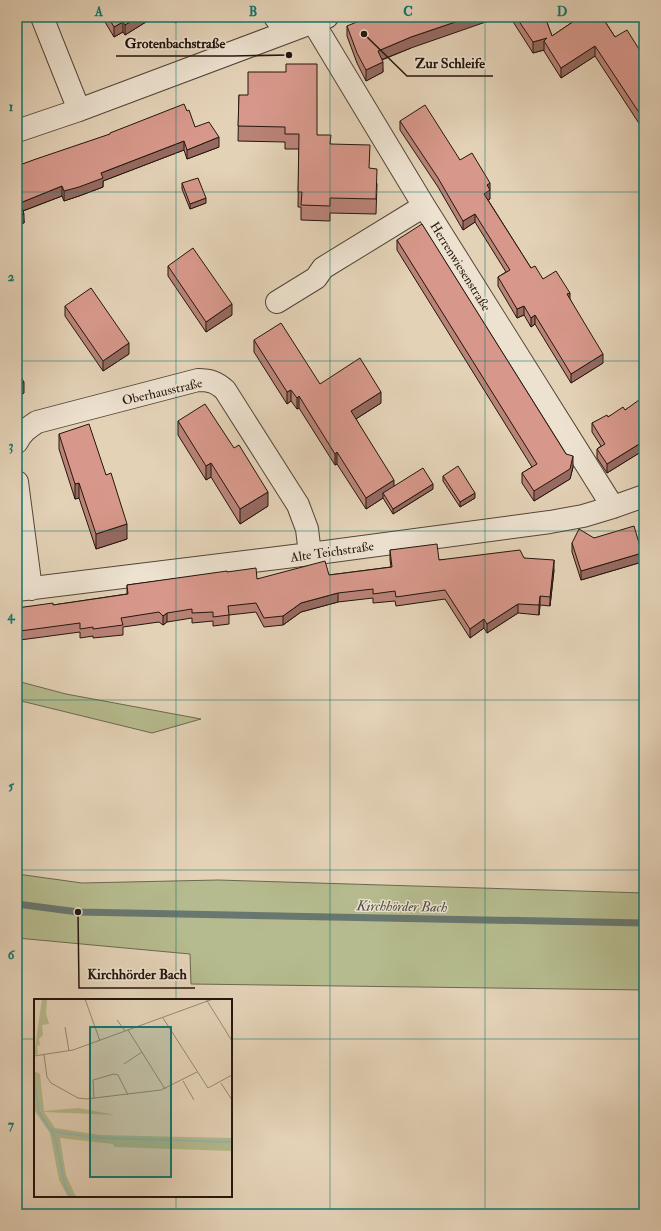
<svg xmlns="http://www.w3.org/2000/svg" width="661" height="1231" font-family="'IM FELL Double Pica',serif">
<rect width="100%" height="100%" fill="#e4d2b7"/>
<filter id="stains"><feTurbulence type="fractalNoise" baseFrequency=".005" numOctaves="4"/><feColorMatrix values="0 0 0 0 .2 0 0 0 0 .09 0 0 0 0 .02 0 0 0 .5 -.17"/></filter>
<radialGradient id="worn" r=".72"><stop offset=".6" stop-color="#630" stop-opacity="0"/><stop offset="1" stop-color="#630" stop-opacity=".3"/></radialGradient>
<path fill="#b5bb8e" stroke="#6c684e" d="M 17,681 L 66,694 L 201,719 L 152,733 L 17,700 Z
M 17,874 L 82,883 L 218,880 L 644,893 L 644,990 L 191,984 L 190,954 L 17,938 Z"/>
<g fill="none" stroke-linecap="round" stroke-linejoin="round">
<path stroke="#68776f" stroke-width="7" d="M 17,904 L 78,912 L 644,923"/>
<defs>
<path id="minor" d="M 42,17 L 79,110
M 275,17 L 286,31
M 313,22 L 424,206 L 613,507
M 17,131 L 79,110 L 327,17
M 277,302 L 316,278 L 323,268 L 424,206
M 17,442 C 22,432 28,428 37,422 L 198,380 C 210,380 216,382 225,390 L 298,505 L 307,529 L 310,554
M 17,482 L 31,589
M 17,590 L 310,554 L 550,522 L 583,516 L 613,507 L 644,496"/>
</defs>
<use href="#minor" stroke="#544538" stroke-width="24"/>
<use href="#minor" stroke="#ede2d0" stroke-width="22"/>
</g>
<path fill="#b98378" stroke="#24160d" d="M 102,17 L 154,17 L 125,35 L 123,32 L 114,37 Z
M 168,17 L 176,17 L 176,23 Z
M 510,17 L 545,17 L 552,36 L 577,19 L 576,17 L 602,17 L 615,37 L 644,57 L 644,131 L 595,56 L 561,78 L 544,51 L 544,50 L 533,53 Z
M 347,26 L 411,48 L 382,60 L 383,72 L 366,81 L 357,63 L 347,36 Z
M 239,95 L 317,135 L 331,144 L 369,168 L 377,184 L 376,214 L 330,213 L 330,221 L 301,220 L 301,207 L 298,207 L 299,149 L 285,149 L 285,142 L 238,141 Z
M 187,111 L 195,127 L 219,147 L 187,159 L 184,150 L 103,181 L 103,187 L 79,196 L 64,201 L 62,196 L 23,211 L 24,223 L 17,166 Z
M 400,121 L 460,160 L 490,199 L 488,200 L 531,268 L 543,279 L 570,299 L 603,363 L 571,383 L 535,324 L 531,327 L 524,315 L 517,318 L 498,286 L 498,277 L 506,272 L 475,222 L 463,230 L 438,187 L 400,130 Z
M 182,183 L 206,203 L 190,209 L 182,189 Z
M 397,240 L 573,467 L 570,479 L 534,501 L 522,483 L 522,473 L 532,467 L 397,250 Z
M 168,266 L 232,315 L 206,332 L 168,276 Z
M 65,306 L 129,354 L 103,371 L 65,316 Z
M 254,340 L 320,384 L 381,403 L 356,419 L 394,486 L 433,489 L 393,514 L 383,498 L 366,509 L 337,464 L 335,465 L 299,408 L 297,409 L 291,401 L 287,404 L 254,352 Z
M 644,400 L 644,450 L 607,473 L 597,458 L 597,449 L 601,446 L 592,432 L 592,423 L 625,410 Z
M 178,421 L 268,506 L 240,524 L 211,477 L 206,480 L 178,435 Z
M 59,434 L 106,475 L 127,539 L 96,549 L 79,498 L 75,499 L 59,449 Z
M 443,476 L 475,498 L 460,507 L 443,481 Z
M 594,538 L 642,562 L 581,580 L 572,552 L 572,543 Z
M 390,550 L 439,560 L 524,558 L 554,570 L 550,606 L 540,605 L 539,615 L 518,613 L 487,633 L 484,628 L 470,638 L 445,599 L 396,606 L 395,601 L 373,603 L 373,598 L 338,602 L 301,612 L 283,625 L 264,627 L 256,612 L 229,615 L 229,624 L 213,626 L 213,621 L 192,623 L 192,618 L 167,622 L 163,625 L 159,622 L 123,627 L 123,635 L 93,638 L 93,636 L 80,638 L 80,632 L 20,640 L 17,639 L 17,608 L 53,605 L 127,594 L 127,585 L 227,572 L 257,579 L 329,575 L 391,567 L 390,560 Z"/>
<path fill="#966a61" stroke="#24160d" d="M 138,17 L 154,17 L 125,35 L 125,25 Z
M 470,17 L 500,17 L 411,48 L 378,61 L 378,51 L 411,37 Z
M 123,22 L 123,32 L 114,37 L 114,27 Z
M 547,38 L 544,41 L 544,50 L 533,53 L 533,42 Z
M 595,46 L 595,56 L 561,78 L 561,68 Z
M 383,62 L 383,72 L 366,81 L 366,70 Z
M 219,137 L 219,147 L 187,159 L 187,150 Z
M 184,141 L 184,150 L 103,181 L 103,187 L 79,196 L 64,201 L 64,191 L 101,173 Z
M 490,183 L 490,199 L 484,203 L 484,194 L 487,185 Z
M 62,186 L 62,196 L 20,212 L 20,203 Z
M 206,198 L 206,203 L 190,209 L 190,204 Z
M 24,214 L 24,223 L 17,226 L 17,217 Z
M 475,214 L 475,222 L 463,230 L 463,221 Z
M 570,293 L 570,302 L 567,294 Z
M 232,304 L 232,315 L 206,332 L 206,322 Z
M 524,306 L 524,315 L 517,318 L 517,309 Z
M 535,315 L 535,324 L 531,327 L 531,318 Z
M 129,343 L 129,354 L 103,371 L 103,361 Z
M 603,354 L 603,363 L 571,383 L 571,374 Z
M 24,382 L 24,393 L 17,398 L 17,387 Z
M 291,390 L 291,401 L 287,404 L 287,392 Z
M 381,392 L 381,403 L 351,422 L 351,411 Z
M 299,396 L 299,408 L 297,409 L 297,398 Z
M 644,441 L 644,450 L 607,473 L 607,464 Z
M 337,452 L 337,464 L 335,465 L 335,454 Z
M 573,456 L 573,467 L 570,479 L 534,501 L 534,491 Z
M 211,463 L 211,477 L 206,480 L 206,466 Z
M 394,480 L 394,491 L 383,493 L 383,498 L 366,509 L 366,498 Z
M 79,483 L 79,498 L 75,499 L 75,484 Z
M 433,484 L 433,489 L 393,514 L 393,509 Z
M 268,492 L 268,506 L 240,524 L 240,509 Z
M 475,493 L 475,498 L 460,507 L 460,502 Z
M 127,524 L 127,539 L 96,549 L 96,534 Z
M 642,553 L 642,562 L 581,580 L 581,571 Z
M 554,560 L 554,570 L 550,606 L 550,597 Z
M 338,593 L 338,602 L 301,612 L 283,625 L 283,616 L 301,603 Z
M 540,596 L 540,605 L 539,615 L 539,605 Z
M 518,604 L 518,613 L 487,633 L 487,624 Z
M 167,613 L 167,622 L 163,625 L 163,616 Z
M 484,619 L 484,628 L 470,638 L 470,629 Z"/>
<path fill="#d7988b" stroke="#24160d" d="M 108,17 L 138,17 L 125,25 L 123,22 L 114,27 Z
M 369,17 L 470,17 L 411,37 L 378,51 L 383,62 L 366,70 L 357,53 L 347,26 Z
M 516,17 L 545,17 L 552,36 L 580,17 L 602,17 L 615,37 L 627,30 L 644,57 L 644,120 L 595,46 L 561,68 L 544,41 L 547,38 L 533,42 Z
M 286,64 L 317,64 L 317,135 L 331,135 L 330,144 L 370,145 L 369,168 L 377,169 L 376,199 L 330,198 L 330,206 L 301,205 L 302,192 L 298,192 L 299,134 L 285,134 L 285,127 L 238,126 L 239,95 L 248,95 L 248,72 L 286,72 Z
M 184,104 L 187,111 L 189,110 L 195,127 L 209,122 L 219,137 L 187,150 L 184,141 L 101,173 L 103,178 L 79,187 L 64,191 L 62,186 L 20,203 L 24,214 L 17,217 L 17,166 L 36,159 L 110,134 L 110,133 Z
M 425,105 L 460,160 L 472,153 L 490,183 L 487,185 L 490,190 L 484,194 L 531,268 L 535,266 L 543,279 L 556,271 L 570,293 L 567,294 L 603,354 L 571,374 L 535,315 L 531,318 L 524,306 L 517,309 L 498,277 L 510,270 L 475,214 L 463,221 L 438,178 L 400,121 Z
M 198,178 L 206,198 L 190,204 L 182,183 Z
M 422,224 L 566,454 L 573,456 L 570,469 L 534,491 L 522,473 L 537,464 L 397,240 Z
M 193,248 L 232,304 L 206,322 L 168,266 Z
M 91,288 L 129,343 L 103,361 L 65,306 Z
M 281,323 L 320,384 L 360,358 L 381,392 L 351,411 L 394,480 L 366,498 L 337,452 L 335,454 L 299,396 L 297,398 L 291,390 L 287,392 L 254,340 Z
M 17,371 L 24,382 L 17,387 Z
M 639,400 L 641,402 L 644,400 L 644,441 L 607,464 L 597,449 L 605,444 L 592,423 L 607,415 L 608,417 L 623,407 L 625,410 Z
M 205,404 L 234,448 L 239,445 L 268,492 L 240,509 L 211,463 L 206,466 L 178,421 Z
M 89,424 L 106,475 L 111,473 L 127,524 L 96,534 L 79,483 L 75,484 L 59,434 Z
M 458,466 L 475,493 L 460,502 L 443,476 Z
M 423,468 L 433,484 L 393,509 L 383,493 Z
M 634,526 L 642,553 L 581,571 L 572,543 L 579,529 L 594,538 Z
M 437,544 L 439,560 L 520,550 L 524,558 L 554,560 L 550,597 L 540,596 L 539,605 L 518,604 L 487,624 L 484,619 L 470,629 L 445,590 L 396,597 L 395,591 L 373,594 L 373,589 L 338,593 L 301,603 L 283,616 L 264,618 L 256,603 L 228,606 L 229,615 L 213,617 L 213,612 L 192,613 L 192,609 L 167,613 L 163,616 L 159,612 L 121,618 L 123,625 L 93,629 L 93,627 L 80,629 L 80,623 L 20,631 L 17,630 L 17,608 L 53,603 L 53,605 L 128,594 L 127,585 L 227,571 L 227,572 L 256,568 L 257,579 L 325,561 L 329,575 L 392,567 L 390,550 Z"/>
<path fill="none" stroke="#0f766e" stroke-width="1" stroke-opacity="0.55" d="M 176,17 L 176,1000M 330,17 L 330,1214M 485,17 L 485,1214M 17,192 L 644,192M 17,361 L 644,361M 17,531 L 644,531M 17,700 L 644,700M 17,870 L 644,870M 17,1039 L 35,1039M 231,1039 L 644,1039M 176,1196 L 176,1214"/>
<g text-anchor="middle" stroke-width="3" stroke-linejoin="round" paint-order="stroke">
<g font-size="13" fill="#24160d" stroke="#ede2d0">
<text transform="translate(461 266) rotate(58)" y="5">Herrenwiesenstraße</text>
<text transform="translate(162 391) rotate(-13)" y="5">Oberhausstraße</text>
<text transform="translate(332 551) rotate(-8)" y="5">Alte Teichstraße</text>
</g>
<g font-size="14" font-style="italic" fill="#4c4e46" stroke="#ede2d0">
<text transform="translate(402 906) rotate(1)" y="5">Kirchhörder Bach</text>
</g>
</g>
<g transform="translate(34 999)">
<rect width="198" height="198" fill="#e4d2b7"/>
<path d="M 8,0 L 13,0 L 12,14 L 15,25 L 8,26 L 9,36 L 5,40 L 6,46 L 3,47 L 4,55 L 0,56 ZM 0,72 L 6,75 L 10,112 L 44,109 L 81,116 L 10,113 L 21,129 L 66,136 L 198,139 L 198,152 L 80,148 L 79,145 L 26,139 L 32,176 L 42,198 L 34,198 L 25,181 L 16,134 L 0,111 Z" fill="#b5bb8e"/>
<path fill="none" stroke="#95b7b1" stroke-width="2" d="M 0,81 L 5,113 L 21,138 L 31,187 L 37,198M 17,130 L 22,133 L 66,139 L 198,143"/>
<path fill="none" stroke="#978773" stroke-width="1" d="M 51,0 L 66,42M 172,0 L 198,42M 129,19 L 174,89 L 198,76M 83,21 L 91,32M 31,28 L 35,52M 94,31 L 131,90M 10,56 L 13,78 L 17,84 L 44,99 L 52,100 L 127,91 L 163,73M 0,57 L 39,51 L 179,0M 90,65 L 108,53M 149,82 L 160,101M 187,84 L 198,101M 60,100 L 59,81 L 80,75 L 84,76 L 94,96"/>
<path fill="#0f766e" fill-opacity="0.15" stroke="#0f766e" stroke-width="2" d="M 56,28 L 137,28 L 137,178 L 56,178 Z"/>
<rect width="198" height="198" fill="none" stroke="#24160d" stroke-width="2"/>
</g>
<path fill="none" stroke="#24160d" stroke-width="1.5" d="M289 55L233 56H116M364 34L407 76H493M78 912L79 988H195"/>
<g fill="#24160d" stroke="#ede2d0" stroke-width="1.5">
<circle cx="289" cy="55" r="4"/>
<circle cx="364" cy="34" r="4"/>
<circle cx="78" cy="912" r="4"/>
</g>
<g font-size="14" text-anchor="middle" font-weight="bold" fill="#24160d" stroke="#ede2d0" stroke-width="3" stroke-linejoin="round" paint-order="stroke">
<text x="175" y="48">Grotenbachstraße</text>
<text x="450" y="68">Zur Schleife</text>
<text x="137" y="979">Kirchhörder Bach</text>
</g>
<rect width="661" height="1231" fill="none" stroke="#e4d2b7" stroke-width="44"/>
<rect x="22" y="22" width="617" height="1187" fill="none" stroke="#0f766e" stroke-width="1.5"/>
<g font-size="13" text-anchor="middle" font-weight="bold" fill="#0f766e">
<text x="99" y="16">A</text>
<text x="253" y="16">B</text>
<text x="408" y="16">C</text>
<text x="562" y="16">D</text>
<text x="11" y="111">1</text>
<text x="11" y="281">2</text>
<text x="11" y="450">3</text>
<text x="11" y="620">4</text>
<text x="11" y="790">5</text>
<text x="11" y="959">6</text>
<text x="11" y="1129">7</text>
</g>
<rect width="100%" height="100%" filter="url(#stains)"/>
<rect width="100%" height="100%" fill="url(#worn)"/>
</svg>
